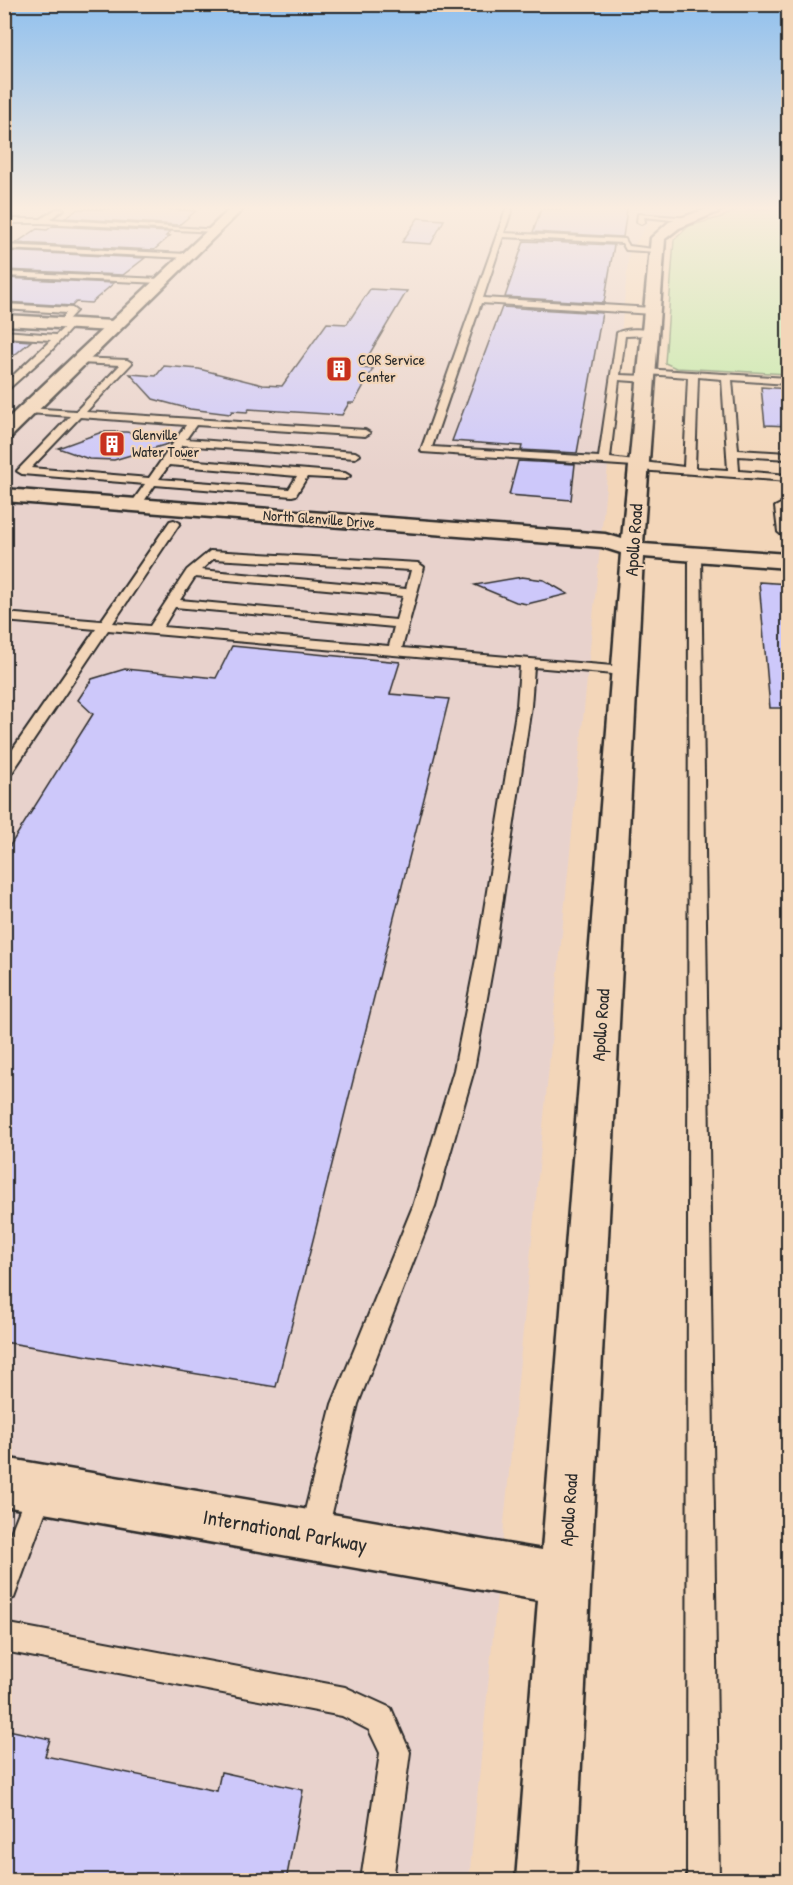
<svg xmlns="http://www.w3.org/2000/svg" width="793" height="1885" font-family="'Patrick Hand',sans-serif">
<rect width="100%" height="100%" fill="#f3d6b9"/>
<filter id="ink" filterUnits="userSpaceOnUse"><feTurbulence type="fractalNoise" baseFrequency=".0167" numOctaves="2"/><feDisplacementMap in="SourceGraphic" scale="12" xChannelSelector="R" yChannelSelector="G"/><feConvolveMatrix kernelMatrix="1 2 1 2 8 2 1 2 1" color-interpolation-filters="sRGB"/></filter>
<g filter="url(#ink)">
<path fill="#e8d2cc" d="M 5,209 L 689,209 L 649,223 L 629,252 L 469,1880 L 5,1880 Z"/>
<path fill="#c1e9a5" stroke="#768a68" stroke-width="1.5" d="M 739,209 L 788,209 L 788,374 L 676,368 L 665,363 L 674,240 L 689,226 L 722,217 Z"/>
<path fill="#cdc8fa" stroke="#2b2b2b" stroke-width="1.5" d="M 78,209 L 165,209 L 196,211 L 179,225 L 65,218 Z
M 541,209 L 627,209 L 623,237 L 533,232 Z
M 418,218 L 444,220 L 431,244 L 402,242 Z
M 53,226 L 170,232 L 166,236 L 170,236 L 154,250 L 16,243 L 37,229 L 47,230 Z
M 524,241 L 614,245 L 604,303 L 505,297 Z
M 4,252 L 5,251 L 145,258 L 123,275 L 4,270 Z
M 4,278 L 114,283 L 91,303 L 76,302 L 72,306 L 4,302 Z
M 370,289 L 407,291 L 361,368 L 373,369 L 354,403 L 349,403 L 342,415 L 249,409 L 247,412 L 232,411 L 230,414 L 190,409 L 153,399 L 130,374 L 156,376 L 164,366 L 199,369 L 263,385 L 282,386 L 327,323 L 347,324 Z
M 502,307 L 602,313 L 577,453 L 521,450 L 522,446 L 452,441 Z
M 4,339 L 31,341 L 4,364 Z
M 761,387 L 789,389 L 789,426 L 765,425 Z
M 102,432 L 126,432 L 175,438 L 171,443 L 114,460 L 89,459 L 58,448 Z
M 518,461 L 575,464 L 571,500 L 509,495 Z
M 522,577 L 544,580 L 568,594 L 527,604 L 516,602 L 475,585 Z
M 759,582 L 789,584 L 789,708 L 770,708 Z
M 232,646 L 400,662 L 390,694 L 449,699 L 276,1387 L 4,1342 L 4,855 L 93,714 L 78,700 L 92,679 L 125,669 L 216,678 Z
M 4,1729 L 50,1739 L 45,1756 L 217,1791 L 221,1772 L 303,1790 L 286,1881 L 4,1881 Z"/>
<g fill="none" stroke-linecap="round" stroke-linejoin="round">
<defs>
<path id="service" d="M 56,209 L 64,209 L 50,219 L 219,230 L 215,232 L 43,223 L 15,223 L 4,229 L 4,223 L 13,219 L 41,219 Z
M 506,209 L 512,209 L 504,233 L 625,239 L 629,246 L 661,250 L 657,252 L 626,250 L 622,243 L 503,237 L 483,298 L 652,308 L 656,311 L 652,314 L 481,303 L 432,447 L 599,457 L 617,333 C 625,328 646,328 654,333 L 653,335 L 625,336 L 620,375 L 646,376 L 651,379 L 646,382 L 619,380 L 610,458 L 684,467 L 688,377 L 647,374 L 644,373 L 644,369 L 788,378 L 788,384 L 732,380 L 738,450 L 788,453 L 788,459 L 738,456 L 739,471 L 788,475 L 788,481 L 639,470 L 634,466 L 422,452 L 421,450 ZM 698,377 L 722,379 L 728,470 L 695,468 Z
M 638,214 L 691,218 L 694,220 L 691,222 L 644,217 L 645,222 L 641,224 L 637,222 Z
M 4,245 L 187,254 L 191,256 L 187,258 L 4,249 Z
M 4,272 L 161,279 L 165,281 L 161,283 L 4,276 Z
M 4,304 L 72,308 L 76,311 L 62,326 L 58,323 L 66,313 L 4,309 Z
M 71,321 L 75,324 L 50,352 L 4,393 L 4,384 L 51,340 L 4,337 L 4,331 L 56,335 Z
M 76,358 L 127,360 L 132,363 L 86,412 L 365,430 L 370,433 L 365,436 L 196,425 L 186,439 L 355,452 L 360,455 L 355,458 L 182,445 L 173,459 L 345,473 L 350,476 L 345,479 L 307,477 L 296,495 L 292,496 L 155,485 L 140,507 L 132,507 L 130,505 L 145,484 L 22,474 L 17,471 L 70,416 L 29,413 L 26,412 L 26,408 L 76,411 L 120,365 L 79,363 L 76,362 ZM 80,417 L 186,425 L 149,478 L 31,468 ZM 169,465 L 297,476 L 289,489 L 159,479 Z
M 788,500 L 788,540 L 778,532 L 775,507 Z
M 174,520 L 180,523 L 113,623 L 150,626 L 187,570 L 210,551 L 418,563 L 424,567 L 402,648 L 625,667 L 632,671 L 625,675 L 534,667 L 531,706 L 494,959 L 474,1070 L 435,1206 L 358,1404 L 327,1534 L 323,1544 L 313,1548 L 303,1544 L 299,1534 L 332,1404 L 413,1206 L 454,1070 L 476,959 L 517,706 L 520,666 L 108,630 L 9,777 L 4,779 L 4,762 L 96,629 L 4,621 L 4,613 L 101,621 L 170,521 ZM 213,559 L 411,570 L 406,589 L 201,570 ZM 195,577 L 403,596 L 396,620 L 180,600 ZM 175,607 L 394,627 L 389,646 L 163,627 Z
M 695,550 L 701,554 L 719,1880 L 687,1880 L 689,554 Z
M 41,1475 L 50,1479 L 54,1488 L 14,1598 L 4,1602 L 4,1550 L 32,1479 Z
M 4,1623 L 345,1687 L 391,1708 L 410,1752 L 393,1880 L 361,1880 L 380,1753 L 369,1730 L 342,1716 L 4,1651 Z"/>
<path id="minor" d="M 4,315 L 113,321 L 121,326 L 113,331 L 4,325 Z"/>
<path id="tertiary" d="M 230,209 L 243,209 L 11,437 L 4,439 L 4,422 Z
M 706,209 L 725,209 L 679,228 L 665,239 L 643,544 L 788,554 L 788,568 L 643,557 L 575,1880 L 516,1880 L 538,1600 L 4,1506 L 4,1458 L 542,1550 L 621,553 L 602,547 L 4,501 L 4,489 L 605,534 L 622,539 L 651,238 L 669,222 Z"/>
</defs>
<use href="#service" stroke="#2b2b2b" stroke-width="4"/>
<use href="#minor" stroke="#2b2b2b" stroke-width="5"/>
<use href="#tertiary" stroke="#2b2b2b" stroke-width="5"/>
<use href="#service" fill="#f3d6b9" fill-rule="evenodd"/>
<use href="#minor" fill="#f3d6b9" fill-rule="evenodd"/>
<use href="#tertiary" fill="#f3d6b9" fill-rule="evenodd"/>
</g>
</g>
<linearGradient id="sky" x2="0" y2="1"><stop stop-color="#90c0ee"/><stop offset="0.44" stop-color="#faede0"/><stop offset="1" stop-color="#faede0" stop-opacity="0"/></linearGradient>
<rect width="793" height="473" fill="url(#sky)"/>
<defs>
<symbol id="building-square" viewBox="-11 -11 22 22"><rect x="-9" y="-9" width="18" height="18" rx="4" fill="#c8321e" stroke="#f3d6b9"/><path d="M-4-6H4V6H1V3H-1V6H-4ZM-2.5-4.3h1.7v1.8h-1.7ZM.8-4.3h1.7v1.8H.8ZM-2.5-1h1.7V.8h-1.7ZM.8-1h1.7V.8H.8Z" fill="#fff"/></symbol>
</defs>
<g fill-rule="evenodd">
<use href="#building-square" x="324" y="354" width="30" height="30"/>
<use href="#building-square" x="97" y="429" width="30" height="30"/>
</g>
<g text-anchor="middle" stroke-width="4.5" stroke-linejoin="round" paint-order="stroke">
<g font-size="15" fill="#2b2b2b" stroke="#f3d6b9" text-anchor="start">
<text x="358" y="365">COR Service<tspan x="358" dy="17">Center</tspan></text>
<text x="132" y="440">Glenville<tspan x="132" dy="17">Water Tower</tspan></text>
</g>
<g font-size="15" fill="#2b2b2b" stroke="#f3d6b9">
<text transform="translate(319 519) rotate(4)" y="5">North Glenville Drive</text>
</g>
<g font-size="18" fill="#2b2b2b" stroke="#f3d6b9">
<text transform="translate(634 540) rotate(-86)" y="6">Apollo Road</text>
<text transform="translate(601 1025) rotate(-86)" y="6">Apollo Road</text>
<text transform="translate(569 1510) rotate(-86)" y="6">Apollo Road</text>
</g>
<g font-size="21" fill="#2b2b2b" stroke="#f3d6b9">
<text transform="translate(285 1531) rotate(10)" y="7">International Parkway</text>
</g>
</g>
<rect width="793" height="1885" fill="none" stroke="#f3d6b9" stroke-width="24"/>
<rect x="12" y="12" width="769" height="1861" fill="none" stroke="#2b2b2b" stroke-width="2" filter="url(#ink)"/>
</svg>
